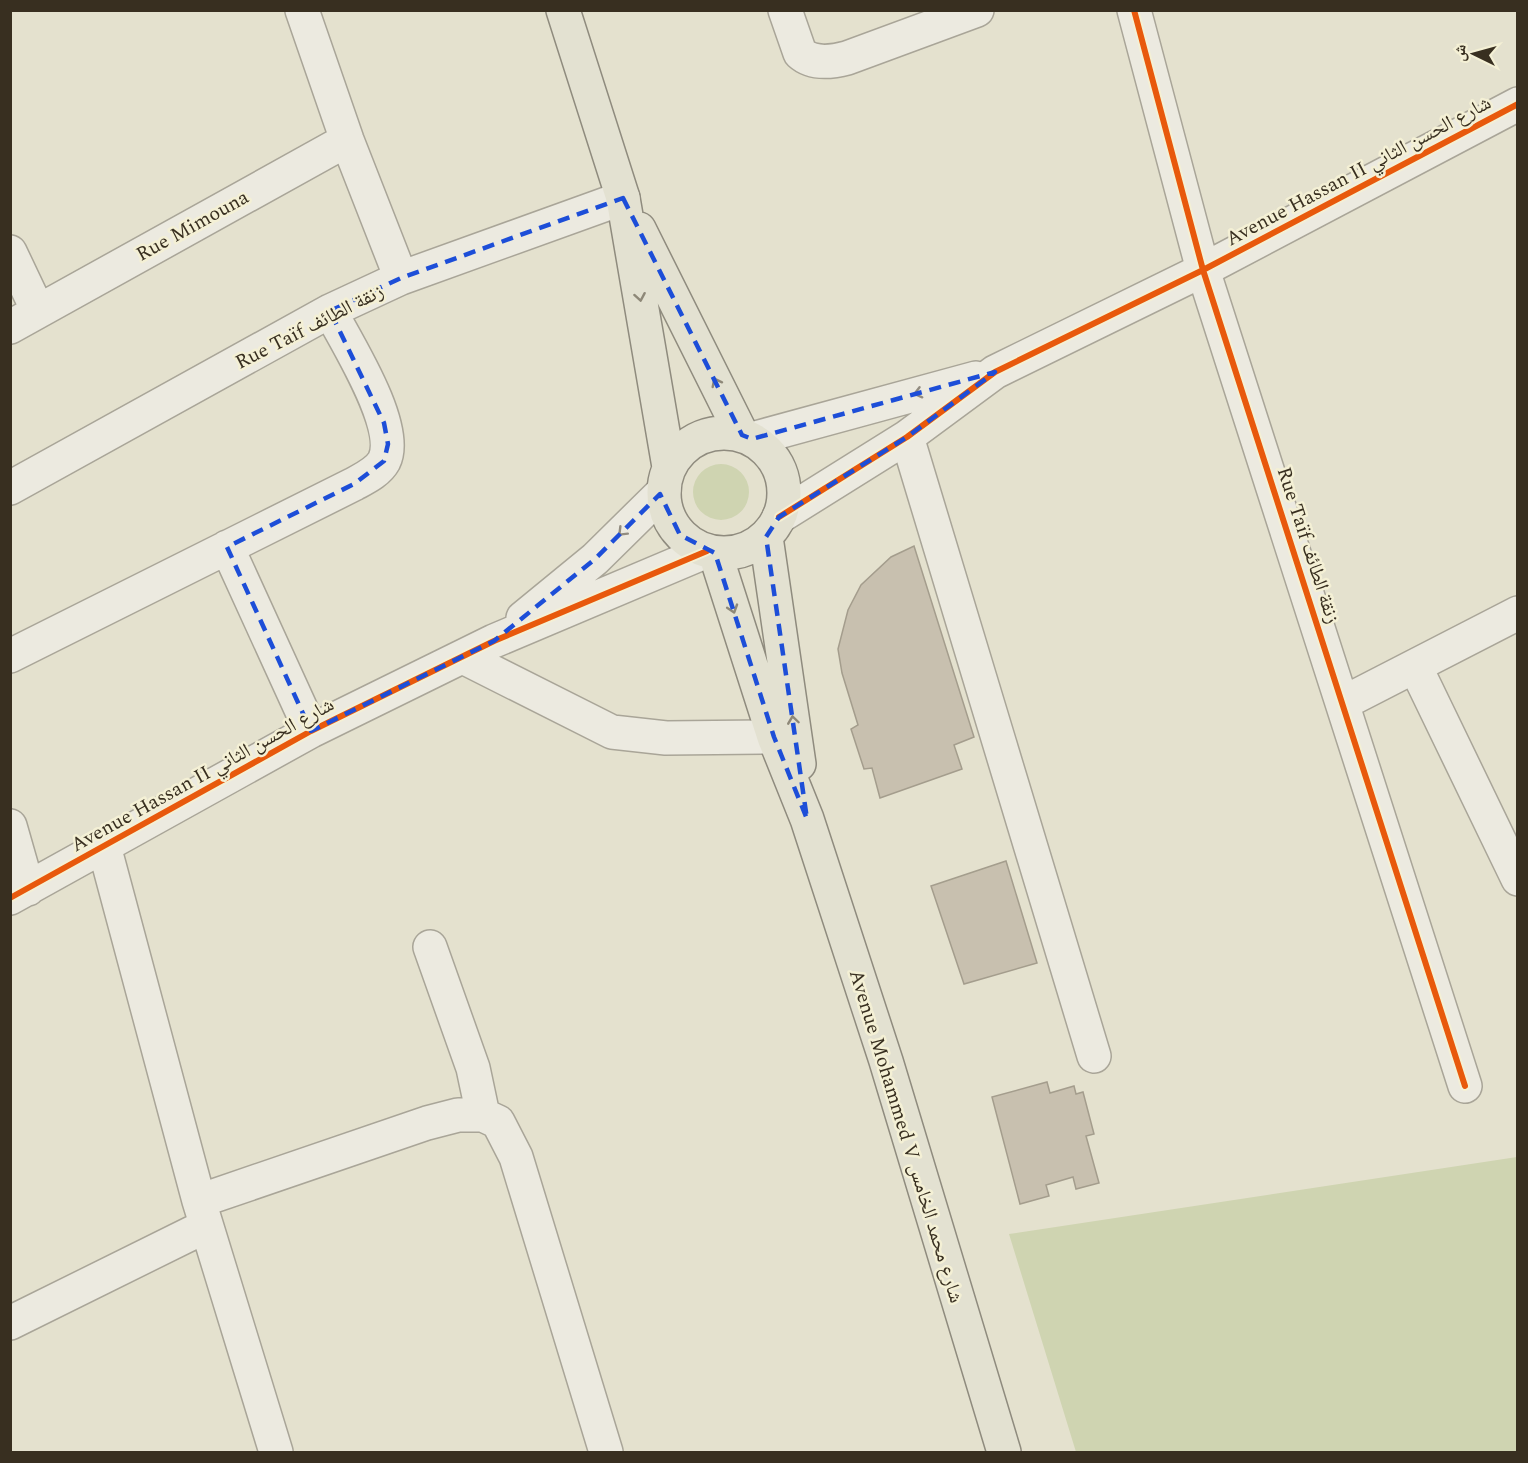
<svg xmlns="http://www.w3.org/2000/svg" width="1528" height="1463" font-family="Spectral,'Noto Naskh Arabic',serif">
<rect width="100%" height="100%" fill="#e4e1ce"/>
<path fill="#cfd4b1" d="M693 492a28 28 0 1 1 56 0a28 28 0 1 1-56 0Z
M 1517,1157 L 1517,1452 L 1076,1452 L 1009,1234 Z"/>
<path fill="#c8c0af" stroke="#a49d8d" stroke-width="1.5" d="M 914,546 L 974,737 L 954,745 L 962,769 L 880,798 L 872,768 L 864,769 L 851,729 L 858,725 L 842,673 L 838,649 L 848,610 L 861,585 L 891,557 Z
M 1006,861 L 1037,963 L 964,984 L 931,886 Z
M 1047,1082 L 1050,1093 L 1074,1086 L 1076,1094 L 1083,1092 L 1094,1134 L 1086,1136 L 1099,1183 L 1076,1189 L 1073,1177 L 1046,1185 L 1049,1196 L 1020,1204 L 992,1097 Z"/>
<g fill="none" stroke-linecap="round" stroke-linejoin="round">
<defs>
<path id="minor" d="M 302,10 L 347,140 L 401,278
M 785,10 L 800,53 C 812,64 832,62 847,58 L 977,10
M 1134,10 L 1203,270 L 1465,1086
M 10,252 L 38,311
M 10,327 L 347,140
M 907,437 L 1094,1056
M 752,439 L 976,378
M 10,488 L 330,311 L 401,278 L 623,198
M 779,517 L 907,437 L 995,372 L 1203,270 L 1518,104
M 227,547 L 311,731
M 523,618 L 595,559 L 664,491
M 10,656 L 354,484 C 365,478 378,472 384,461 C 401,428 347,343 330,311
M 463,657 L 612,732 L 666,738 L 774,737
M 1415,666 L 1518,879
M 1343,703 L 1518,613
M 10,826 L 28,889
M 104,846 L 199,1201 L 276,1452
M 10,898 L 311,731 L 494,641 L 707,551
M 430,947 L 473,1068 L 483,1115
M 199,1201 L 427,1123 L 458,1115 L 483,1115 L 498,1122 L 516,1157 L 606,1452
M 10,1323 L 206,1226"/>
<path id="major" d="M 563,10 L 623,198 L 669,467
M 639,229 L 742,435
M664 493a60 60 0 1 1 120 0a60 60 0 1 1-120 0Z
M 766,537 L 799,764
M 715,553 L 774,737 L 807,819 L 886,1061 L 1004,1452"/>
</defs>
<use href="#minor" stroke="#a9a598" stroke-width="36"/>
<use href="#major" stroke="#8f8b7e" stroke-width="36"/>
<use href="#minor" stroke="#eceae0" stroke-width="33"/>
<use href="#major" stroke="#e3e1d1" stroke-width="33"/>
<defs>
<path id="cycleway" d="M 1134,10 L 1203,270 L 1465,1086
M 779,517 L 907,437 L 995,372 L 1203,270 L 1518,104
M 10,898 L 311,731 L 494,641 L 707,551"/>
</defs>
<use href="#cycleway" stroke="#f4f0d5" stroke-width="10"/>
<use href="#cycleway" stroke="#e8590c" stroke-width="6"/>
</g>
<defs><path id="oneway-chevron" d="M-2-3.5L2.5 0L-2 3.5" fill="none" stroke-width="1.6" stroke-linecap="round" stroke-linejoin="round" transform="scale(1.5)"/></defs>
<g stroke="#8e8878">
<use href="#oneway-chevron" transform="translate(640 297) rotate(80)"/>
<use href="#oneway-chevron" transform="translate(716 382) rotate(-117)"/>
<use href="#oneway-chevron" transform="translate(733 609) rotate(72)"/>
<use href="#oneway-chevron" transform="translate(793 720) rotate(-98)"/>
</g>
<g stroke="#928c80">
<use href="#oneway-chevron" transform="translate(918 393) rotate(165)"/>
<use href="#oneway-chevron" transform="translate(622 532) rotate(135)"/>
</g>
<path fill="none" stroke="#1d4ed8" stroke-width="4.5" stroke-dasharray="12 8" stroke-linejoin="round" d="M 623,198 L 742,435 L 752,439 L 995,372 L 907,437 L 779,517 L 766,537 L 807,819 L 774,737 L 715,553 L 680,535 L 660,494 L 595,559 L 494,641 L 311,731 L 227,547 L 354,484 L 384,461 L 388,444 L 384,423 L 330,311 L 401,278 Z"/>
<g text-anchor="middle" stroke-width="5" stroke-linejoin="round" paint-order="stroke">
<g font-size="20" fill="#382f20" stroke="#f4f0d5">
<text transform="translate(1358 170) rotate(-28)" y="7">Avenue Hassan II شارع الحسن الثاني</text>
<text transform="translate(192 225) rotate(-29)" y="7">Rue Mimouna</text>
<text transform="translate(309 326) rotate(-27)" y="7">Rue Taïf زنقة الطائف</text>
<text transform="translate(1309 545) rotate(72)" y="7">Rue Taïf زنقة الطائف</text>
<text transform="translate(202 774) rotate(-29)" y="7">Avenue Hassan II شارع الحسن الثاني</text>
<text transform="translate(907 1136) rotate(73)" y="7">Avenue Mohammed V شارع محمد الخامس</text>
</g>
</g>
<rect width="1528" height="1463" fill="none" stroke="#382f20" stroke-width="24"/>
<g transform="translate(1474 54) rotate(275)" stroke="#f4f0d5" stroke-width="4.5" paint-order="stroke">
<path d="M0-4.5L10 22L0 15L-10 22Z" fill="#382f20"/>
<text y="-9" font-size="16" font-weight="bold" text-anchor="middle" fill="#382f20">ش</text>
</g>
</svg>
